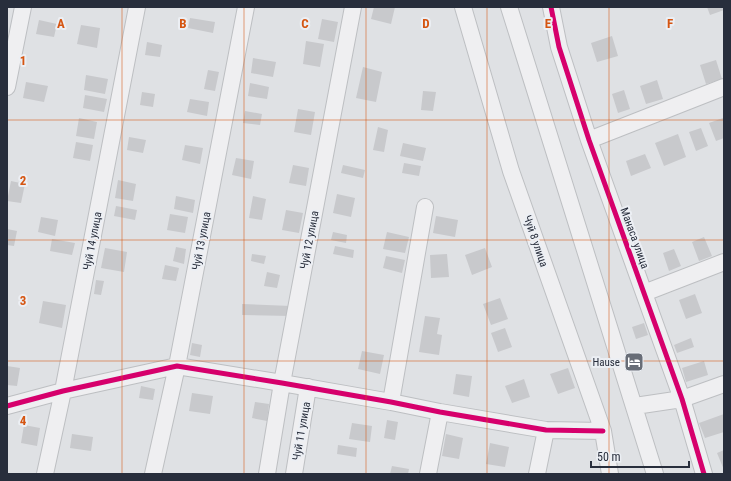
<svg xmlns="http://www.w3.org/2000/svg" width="731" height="481" font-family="'Roboto Condensed',sans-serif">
<rect width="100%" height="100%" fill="#dfe1e4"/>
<path fill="#c8c9cc" d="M 374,7 L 395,7 L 391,24 L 371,19 Z
M 707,7 L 724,7 L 724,10 L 710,15 Z
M 190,18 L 215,22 L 213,33 L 188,28 Z
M 322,19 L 338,22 L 334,42 L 318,39 Z
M 39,20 L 57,24 L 54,37 L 36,34 Z
M 81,25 L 100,28 L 97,48 L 77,44 Z
M 612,36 L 618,56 L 597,62 L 591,43 Z
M 306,41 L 324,44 L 320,67 L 303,64 Z
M 147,42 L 162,45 L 160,57 L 145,55 Z
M 253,58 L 276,62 L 273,77 L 251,73 Z
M 716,60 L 722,79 L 706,84 L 700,65 Z
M 363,67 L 382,72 L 376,102 L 356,98 Z
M 208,70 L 219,72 L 215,91 L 204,89 Z
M 86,75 L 108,79 L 105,94 L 84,90 Z
M 657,80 L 663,99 L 646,104 L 640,86 Z
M 26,82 L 48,86 L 44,102 L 23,98 Z
M 250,83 L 269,87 L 267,99 L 248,96 Z
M 624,90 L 630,109 L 618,113 L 612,94 Z
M 423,91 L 436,92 L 433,111 L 421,110 Z
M 142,92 L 155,94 L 153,107 L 140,105 Z
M 85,95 L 107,99 L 104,112 L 83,108 Z
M 190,99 L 209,102 L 207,116 L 187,112 Z
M 298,109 L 315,112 L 311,135 L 294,132 Z
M 245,111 L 262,114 L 260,125 L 243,123 Z
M 79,118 L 97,122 L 94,139 L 76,136 Z
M 723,118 L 724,121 L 724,138 L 716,141 L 709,123 Z
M 378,127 L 388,130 L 384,152 L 373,150 Z
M 701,128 L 708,146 L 696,151 L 689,132 Z
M 678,134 L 686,157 L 664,166 L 655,143 Z
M 129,137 L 146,140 L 143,153 L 127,150 Z
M 76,142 L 93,145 L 90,161 L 73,158 Z
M 403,143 L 426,148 L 423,161 L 400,156 Z
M 185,145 L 203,148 L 200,164 L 182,160 Z
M 645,154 L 651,168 L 631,176 L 626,161 Z
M 236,158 L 254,161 L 251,179 L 232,175 Z
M 404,163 L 421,166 L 419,176 L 402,173 Z
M 293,165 L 309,168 L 306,186 L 289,183 Z
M 343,165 L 365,170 L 363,178 L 341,173 Z
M 118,180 L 136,184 L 133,201 L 115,198 Z
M 11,181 L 25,184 L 21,203 L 7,201 Z
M 337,194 L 355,198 L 351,217 L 333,213 Z
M 176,196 L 195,200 L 193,213 L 174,209 Z
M 253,196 L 266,199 L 262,220 L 249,218 Z
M 116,206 L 137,210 L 135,220 L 114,216 Z
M 286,210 L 303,213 L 299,233 L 282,230 Z
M 170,214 L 188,217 L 185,233 L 167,230 Z
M 436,216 L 458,220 L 455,237 L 433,233 Z
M 41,217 L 58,220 L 55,236 L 38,232 Z
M 7,229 L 17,231 L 14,246 L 7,245 Z
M 333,232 L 347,235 L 346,243 L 331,240 Z
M 387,232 L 409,237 L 405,253 L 383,249 Z
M 704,237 L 712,256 L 699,261 L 692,242 Z
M 52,239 L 75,243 L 72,255 L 50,251 Z
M 335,246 L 354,250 L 353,258 L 333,254 Z
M 176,247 L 186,249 L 184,264 L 173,261 Z
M 105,248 L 127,252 L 124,272 L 101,268 Z
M 485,248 L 492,267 L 472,275 L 465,255 Z
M 674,249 L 681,266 L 669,271 L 663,253 Z
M 252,254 L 266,256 L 264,264 L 251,261 Z
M 447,254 L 449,277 L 431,278 L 430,255 Z
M 386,256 L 405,260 L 402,273 L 383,268 Z
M 165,265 L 179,268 L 176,281 L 162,279 Z
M 267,272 L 280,275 L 277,288 L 264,286 Z
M 96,280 L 104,281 L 101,295 L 94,294 Z
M 695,294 L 702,313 L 686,319 L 679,300 Z
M 500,298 L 508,319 L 491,325 L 483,304 Z
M 43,301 L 66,305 L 62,328 L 39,323 Z
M 242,304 L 291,306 L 291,316 L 242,315 Z
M 425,316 L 440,318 L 437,334 L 442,335 L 439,355 L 419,352 Z
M 644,323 L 648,335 L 636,339 L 632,327 Z
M 505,328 L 512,347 L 498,352 L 491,333 Z
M 691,338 L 694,347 L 677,353 L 674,345 Z
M 192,343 L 202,345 L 200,357 L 190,355 Z
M 362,351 L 384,355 L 380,374 L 358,369 Z
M 704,361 L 708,375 L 686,382 L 682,368 Z
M 7,366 L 20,368 L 17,386 L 7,385 Z
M 568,368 L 575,388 L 558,394 L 550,374 Z
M 456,374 L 472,376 L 469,397 L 453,394 Z
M 524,379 L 530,397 L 512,403 L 505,386 Z
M 141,386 L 155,389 L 153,400 L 139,398 Z
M 192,393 L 213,396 L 210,414 L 189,411 Z
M 255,402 L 269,404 L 267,421 L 252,418 Z
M 724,414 L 724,432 L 705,438 L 699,423 Z
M 387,420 L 398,422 L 395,440 L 384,438 Z
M 352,423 L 372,426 L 370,442 L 349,439 Z
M 24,425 L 40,428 L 37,446 L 21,443 Z
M 72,434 L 93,437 L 91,451 L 70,448 Z
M 446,434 L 463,438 L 459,459 L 442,456 Z
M 490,443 L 509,447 L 505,467 L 486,464 Z
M 338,445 L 357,448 L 356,457 L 337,454 Z
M 724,450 L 724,470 L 717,453 Z
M 392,466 L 409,469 L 408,474 L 390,474 Z"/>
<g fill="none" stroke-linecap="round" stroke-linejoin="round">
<defs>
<path id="minor" d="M 463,7 L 511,171 L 603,431 L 610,474
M 509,7 L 655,474
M 551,7 L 559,47 L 589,140 L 682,399 L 704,474
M 7,87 L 23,7
M 589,140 L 724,87
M 644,293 L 724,262
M 391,402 L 425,207
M 7,406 L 63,391 L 177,366 L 282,383 L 391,402 L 440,412 L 546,430 L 603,431
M 635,406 L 682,399 L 724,384
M 45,474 L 63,391 L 137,7
M 153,474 L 177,366 L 246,7
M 267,474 L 282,383 L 353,7
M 294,474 L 308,387
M 428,474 L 440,412
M 537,474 L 546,430"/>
</defs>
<use href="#minor" stroke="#bdbfc2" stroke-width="18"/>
<use href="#minor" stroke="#efeff1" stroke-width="16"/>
<defs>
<path id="cycleway" d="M 551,7 L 559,47 L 589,140 L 682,399 L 704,474
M 7,406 L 63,391 L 177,366 L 282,383 L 391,402 L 440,412 L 546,430 L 603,431"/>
</defs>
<use href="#cycleway" stroke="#eceff4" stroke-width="8"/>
<use href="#cycleway" stroke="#d6006c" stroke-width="5"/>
</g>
<path fill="none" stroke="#d55511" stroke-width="1" stroke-opacity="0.55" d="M 122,7 L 122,474M 244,7 L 244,474M 366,7 L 366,474M 487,7 L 487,474M 609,7 L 609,474M 7,120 L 724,120M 7,240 L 724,240M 7,361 L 724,361"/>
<defs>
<symbol id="hotel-square" viewBox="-11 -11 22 22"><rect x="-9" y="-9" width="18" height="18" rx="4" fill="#686d77" stroke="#eceff4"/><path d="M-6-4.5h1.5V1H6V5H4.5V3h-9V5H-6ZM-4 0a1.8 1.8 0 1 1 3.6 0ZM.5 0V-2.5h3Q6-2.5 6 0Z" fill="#fff"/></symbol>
</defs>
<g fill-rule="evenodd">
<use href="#hotel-square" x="623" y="351" width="22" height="22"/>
</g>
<g text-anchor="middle" stroke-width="4" stroke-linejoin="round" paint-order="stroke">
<g font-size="11" fill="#282e3c" stroke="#eceff4">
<text transform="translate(635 238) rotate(70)" y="4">Манаса улица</text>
<text transform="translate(309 240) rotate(-79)" y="4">Чуй 12 улица</text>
<text transform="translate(92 241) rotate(-79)" y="4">Чуй 14 улица</text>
<text transform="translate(201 241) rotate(-79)" y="4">Чуй 13 улица</text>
<text transform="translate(536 241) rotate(71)" y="4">Чуй 8 улица</text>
<text transform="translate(301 431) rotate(-80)" y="4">Чуй 11 улица</text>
</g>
<g font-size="11" fill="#282e3c" stroke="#eceff4" text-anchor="end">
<text x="620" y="366">Hause</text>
</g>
</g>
<g font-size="13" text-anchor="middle" font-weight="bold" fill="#d55511" stroke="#eceff4" stroke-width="4" stroke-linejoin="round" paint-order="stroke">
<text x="61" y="28">A</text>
<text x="183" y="28">B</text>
<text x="305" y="28">C</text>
<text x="426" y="28">D</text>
<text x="548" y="28">E</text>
<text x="670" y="28">F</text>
<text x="23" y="65">1</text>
<text x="23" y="185">2</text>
<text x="23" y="305">3</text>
<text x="23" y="425">4</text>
</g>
<rect width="731" height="481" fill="none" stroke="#282e3c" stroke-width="16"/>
<path d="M591 461v6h98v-6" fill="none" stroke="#282e3c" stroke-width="2"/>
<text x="597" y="461" font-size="12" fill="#282e3c" stroke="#eceff4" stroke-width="3" paint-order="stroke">50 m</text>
</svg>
